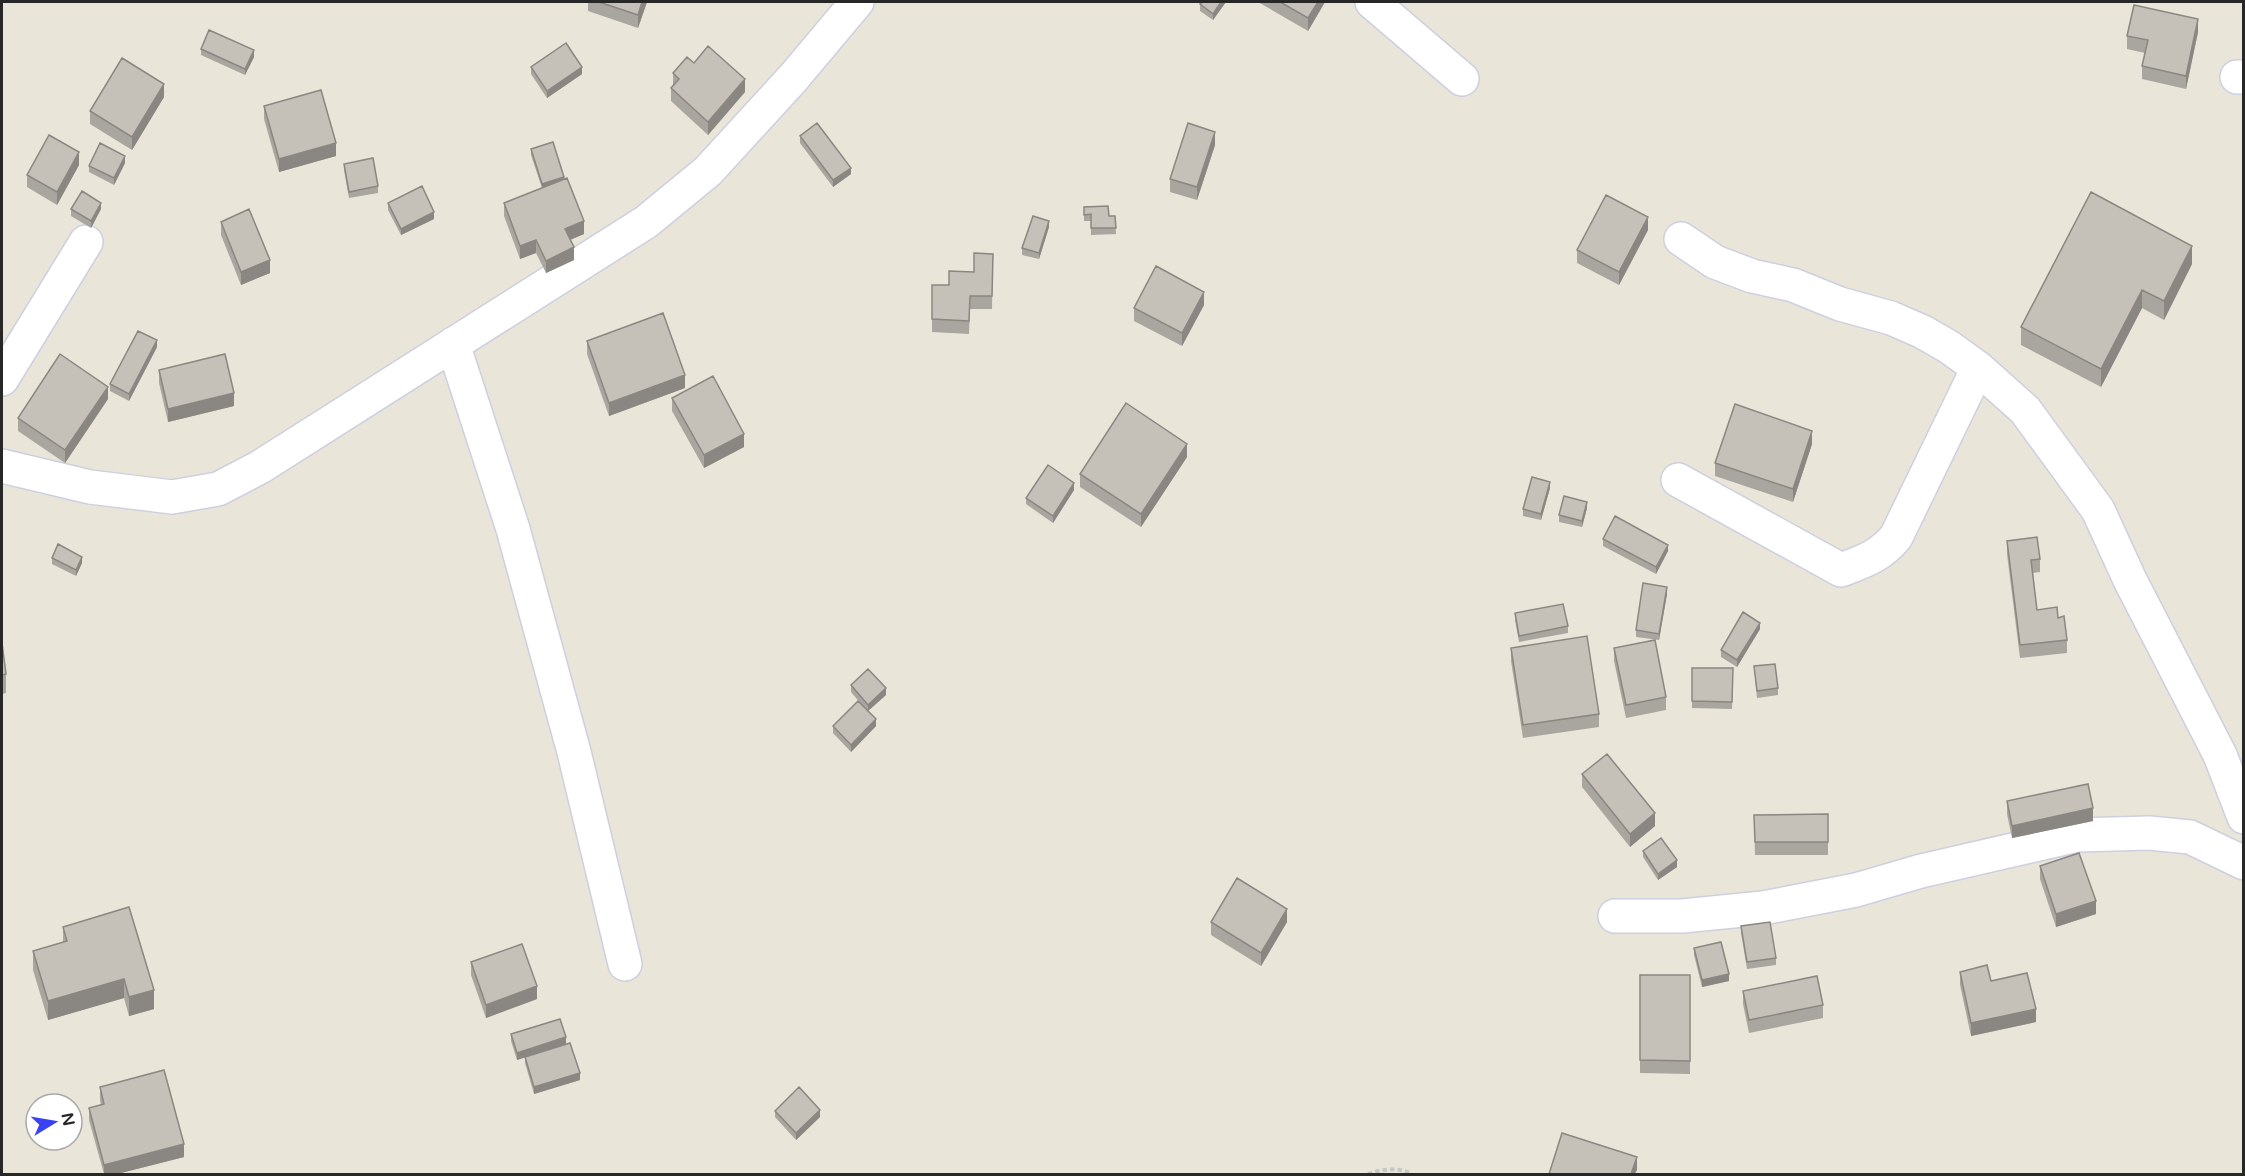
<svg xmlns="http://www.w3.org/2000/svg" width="2245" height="1176" font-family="'Varela Round',sans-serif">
<rect width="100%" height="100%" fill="#eae5d9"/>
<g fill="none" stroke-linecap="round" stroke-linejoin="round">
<defs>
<path id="street" d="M 1372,2 L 1462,79
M 2237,77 L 2244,77
M 1681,239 L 1715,262 L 1752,276 L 1793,285 L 1840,304 L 1891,318 L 1923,332 L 1949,347 L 1978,368 L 2025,410 L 2098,510 L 2130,580 L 2220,755 L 2244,817
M 453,344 L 513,529 L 574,752 L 625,964
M 2,379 L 86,242
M 2,466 L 90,487 L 172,497 L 218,489 L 260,467 L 646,222 L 708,171 L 794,77 L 857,2
M 1678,480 L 1841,570 C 1864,561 1879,557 1896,537 L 1978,368
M 1615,916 L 1682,916 L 1763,908 L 1856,890 L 1921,871 L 2078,835 L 2149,833 L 2190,837 L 2244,863"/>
</defs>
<use href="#street" stroke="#cecfe0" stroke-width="36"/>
<path stroke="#c7c7c7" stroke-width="4" stroke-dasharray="4.5 3" stroke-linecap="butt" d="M 1368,1174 C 1382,1169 1399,1167 1412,1174"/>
<use href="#street" stroke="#fff" stroke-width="33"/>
</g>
<path fill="#a9a69f" d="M 588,2 L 647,2 L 638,28 L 588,11 Z
M 1202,2 L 1226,2 L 1213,20 L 1200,11 L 1200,4 Z
M 1258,2 L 1325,2 L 1308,31 Z
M 2198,32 L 2186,89 L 2142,79 L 2142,66 L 2145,53 L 2127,49 L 2127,36 Z
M 201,49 L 254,57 L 245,75 L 201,55 Z
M 694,63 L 745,92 L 708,135 L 671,101 L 671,88 L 673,86 L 673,73 Z
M 531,67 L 582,74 L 547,98 L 531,74 Z
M 164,97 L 132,150 L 90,124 L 90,111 Z
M 264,106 L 336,156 L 279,172 L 264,119 Z
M 800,136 L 851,174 L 833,187 L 800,143 Z
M 1215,145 L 1197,200 L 1170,192 L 1170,179 Z
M 531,149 L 564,179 L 584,234 L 570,240 L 574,260 L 546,273 L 536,253 L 520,259 L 504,216 L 504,203 L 542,188 L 531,155 Z
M 125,163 L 114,185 L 89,172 L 89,166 Z
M 344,164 L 378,186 L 378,193 L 349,198 L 344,170 Z
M 79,165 L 57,205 L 27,187 L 27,175 Z
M 388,203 L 434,219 L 401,235 L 388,210 Z
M 1084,207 L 1109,216 L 1115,216 L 1116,234 L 1091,235 L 1091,221 L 1084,221 Z
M 71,209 L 101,209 L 91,228 L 71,216 Z
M 221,222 L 270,273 L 241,285 L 221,235 Z
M 1049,227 L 1039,259 L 1022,255 L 1022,248 Z
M 1648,230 L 1619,285 L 1577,263 L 1577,250 Z
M 993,254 L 992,309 L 970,309 L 969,334 L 932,332 L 932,285 L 949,285 L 974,272 Z
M 2192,264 L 2164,320 L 2142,308 L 2101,387 L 2021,345 L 2021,327 Z
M 1204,305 L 1182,346 L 1134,321 L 1134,308 Z
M 587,341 L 685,388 L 609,416 L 587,354 Z
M 157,347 L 129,401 L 110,391 L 110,384 Z
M 159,370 L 234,406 L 168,422 L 159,383 Z
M 672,398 L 744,447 L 704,468 L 672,411 Z
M 108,399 L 65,463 L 18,431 L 18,418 Z
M 1812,444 L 1793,502 L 1715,476 L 1715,463 Z
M 1187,457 L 1141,527 L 1080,487 L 1080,474 Z
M 1550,488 L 1541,520 L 1523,516 L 1523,509 Z
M 1074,490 L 1053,523 L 1026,504 L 1026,498 Z
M 1587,508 L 1582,527 L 1559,522 L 1559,515 Z
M 1603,539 L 1668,551 L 1656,574 L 1603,546 Z
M 2007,541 L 2040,559 L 2040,572 L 2033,573 L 2037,610 L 2058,618 L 2067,640 L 2067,653 L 2020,658 L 2007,554 Z
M 52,558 L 82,563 L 76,576 L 52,564 Z
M 1667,594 L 1659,640 L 1636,637 L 1636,630 Z
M 1515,613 L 1568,626 L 1568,633 L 1519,642 L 1515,620 Z
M 1760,629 L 1737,667 L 1721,657 L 1721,650 Z
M 2,643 L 6,674 L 6,693 L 2,694 Z
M 1511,648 L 1599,714 L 1599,727 L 1523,738 L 1511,661 Z
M 1614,648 L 1666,697 L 1666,710 L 1626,718 L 1614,661 Z
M 1754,666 L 1778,688 L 1778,695 L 1757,698 Z
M 1692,668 L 1733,668 L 1732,709 L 1692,708 Z
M 851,685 L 886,695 L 868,711 L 876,726 L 851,752 L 833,733 L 833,726 L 862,705 L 851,692 Z
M 1582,774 L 1655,826 L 1630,847 L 1582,787 Z
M 2007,801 L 2093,821 L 2012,838 L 2007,814 Z
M 1828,814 L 1828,855 L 1755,855 L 1754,815 Z
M 1643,851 L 1677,867 L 1658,880 L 1643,857 Z
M 2040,866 L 2096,914 L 2056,927 L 2040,879 Z
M 129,907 L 154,1009 L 129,1016 L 124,998 L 48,1020 L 33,970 L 33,951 L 63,942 L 63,927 Z
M 1211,922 L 1287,922 L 1261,966 L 1211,935 Z
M 1741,926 L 1776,958 L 1776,965 L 1747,969 L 1741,933 Z
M 1694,948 L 1729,981 L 1702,987 L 1694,955 Z
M 471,962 L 537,999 L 486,1018 L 471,975 Z
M 1960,972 L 1991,981 L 2036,1022 L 1971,1036 L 1960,985 Z
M 1640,975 L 1690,975 L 1690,1074 L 1640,1073 Z
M 1743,991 L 1823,1005 L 1823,1018 L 1749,1033 L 1743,1004 Z
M 511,1034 L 566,1044 L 542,1051 L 580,1080 L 534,1094 L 525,1063 L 525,1057 L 517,1060 L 511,1041 Z
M 100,1087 L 184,1157 L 117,1174 L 104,1174 L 89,1120 L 89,1108 L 101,1105 L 100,1100 Z
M 775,1111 L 820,1117 L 796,1140 L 775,1117 Z"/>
<path fill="#8a8782" d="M 642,2 L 647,2 L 638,28 L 638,15 Z
M 1221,2 L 1226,2 L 1213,20 L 1213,14 Z
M 1318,2 L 1325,2 L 1308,31 L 1308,18 Z
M 2198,19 L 2198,32 L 2186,89 L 2186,76 Z
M 254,50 L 254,57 L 245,75 L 245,69 Z
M 582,67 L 582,74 L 547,98 L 547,91 Z
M 745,79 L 745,92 L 708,135 L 708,122 Z
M 164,84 L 164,97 L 132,150 L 132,137 Z
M 1215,132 L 1215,145 L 1197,200 L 1197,187 Z
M 336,143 L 336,156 L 279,172 L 279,159 Z
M 79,152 L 79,165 L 57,205 L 57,192 Z
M 125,156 L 125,163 L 114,185 L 114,178 Z
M 851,168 L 851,174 L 833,187 L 833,180 Z
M 564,177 L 564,183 L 542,190 L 542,184 Z
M 101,203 L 101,209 L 91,228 L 91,221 Z
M 434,212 L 434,219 L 401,235 L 401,229 Z
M 1648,217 L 1648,230 L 1619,285 L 1619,272 Z
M 584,221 L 584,234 L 565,242 L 565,229 Z
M 1049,221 L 1049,227 L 1039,259 L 1039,253 Z
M 536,240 L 536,253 L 520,259 L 520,246 Z
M 2192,246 L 2192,264 L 2164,320 L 2164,301 Z
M 574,247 L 574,260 L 546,273 L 546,261 Z
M 270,260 L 270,273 L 241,285 L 241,272 Z
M 2142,290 L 2142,308 L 2101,387 L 2101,369 Z
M 1204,292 L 1204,305 L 1182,346 L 1182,333 Z
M 157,340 L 157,347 L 129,401 L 129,394 Z
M 685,375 L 685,388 L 609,416 L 609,403 Z
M 108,387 L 108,399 L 65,463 L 65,450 Z
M 234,393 L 234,406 L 168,422 L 168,409 Z
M 1812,431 L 1812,444 L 1793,502 L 1793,489 Z
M 744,434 L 744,447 L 704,468 L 704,455 Z
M 1187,444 L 1187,457 L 1141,527 L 1141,514 Z
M 1550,482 L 1550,488 L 1541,520 L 1541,514 Z
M 1074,483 L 1074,490 L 1053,523 L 1053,516 Z
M 1587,502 L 1587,508 L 1582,527 L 1582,521 Z
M 1668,545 L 1668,551 L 1656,574 L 1656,567 Z
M 82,557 L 82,563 L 76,576 L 76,570 Z
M 1667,587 L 1667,594 L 1659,640 L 1659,634 Z
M 1760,623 L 1760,629 L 1737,667 L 1737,660 Z
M 886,688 L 886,695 L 868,711 L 868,705 Z
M 876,719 L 876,726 L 851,752 L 851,745 Z
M 2093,808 L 2093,821 L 2012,838 L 2012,826 Z
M 1655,813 L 1655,826 L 1630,847 L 1630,834 Z
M 1677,860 L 1677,867 L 1658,880 L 1658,874 Z
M 2096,901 L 2096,914 L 2056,927 L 2056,914 Z
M 1287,909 L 1287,922 L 1261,966 L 1261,953 Z
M 1729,974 L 1729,981 L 1702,987 L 1702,980 Z
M 124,979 L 124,998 L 48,1020 L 48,1001 Z
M 537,986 L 537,999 L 486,1018 L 486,1005 Z
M 154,990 L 154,1009 L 129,1016 L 129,997 Z
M 2036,1009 L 2036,1022 L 1971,1036 L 1971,1023 Z
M 566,1037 L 566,1044 L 517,1060 L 517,1053 Z
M 580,1073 L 580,1080 L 534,1094 L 534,1087 Z
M 820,1110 L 820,1117 L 796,1140 L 796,1133 Z
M 184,1144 L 184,1157 L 117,1174 L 104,1174 L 104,1165 Z
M 1637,1157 L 1637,1170 L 1635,1174 L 1631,1174 Z"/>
<path fill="#c5c1b9" stroke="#8a8782" stroke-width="1.5" d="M 599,2 L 642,2 L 638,15 Z
M 1202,2 L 1221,2 L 1213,14 L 1200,4 Z
M 1280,2 L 1318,2 L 1308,18 Z
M 2134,5 L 2198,19 L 2186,76 L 2142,66 L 2148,40 L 2127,36 Z
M 209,30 L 254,50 L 245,69 L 201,49 Z
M 566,43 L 582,67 L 547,91 L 531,67 Z
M 708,46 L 745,79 L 708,122 L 671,88 L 679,79 L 673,73 L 687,57 L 694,63 Z
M 122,58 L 164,84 L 132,137 L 90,111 Z
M 321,90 L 336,143 L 279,159 L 264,106 Z
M 817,123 L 851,168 L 833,180 L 800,136 Z
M 1188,123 L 1215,132 L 1197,187 L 1170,179 Z
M 49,135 L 79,152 L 57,192 L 27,175 Z
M 553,142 L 564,177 L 542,184 L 531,149 Z
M 100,143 L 125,156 L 114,178 L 89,166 Z
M 373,158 L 378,186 L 349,192 L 344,164 Z
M 567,178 L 584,221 L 565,229 L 574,247 L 546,261 L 536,240 L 520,246 L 504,203 Z
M 422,186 L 434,212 L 401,229 L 388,203 Z
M 82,191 L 101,203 L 91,221 L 71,209 Z
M 2091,192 L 2192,246 L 2164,301 L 2142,290 L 2101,369 L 2021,327 Z
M 1606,195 L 1648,217 L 1619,272 L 1577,250 Z
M 1108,206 L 1109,216 L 1115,216 L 1116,228 L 1091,228 L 1091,214 L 1084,215 L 1084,207 Z
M 249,209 L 270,260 L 241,272 L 221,222 Z
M 1033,216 L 1049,221 L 1039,253 L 1022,248 Z
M 974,253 L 993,254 L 992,296 L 970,296 L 969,321 L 932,319 L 932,285 L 949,285 L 949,271 L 974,272 Z
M 1156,266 L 1204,292 L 1182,333 L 1134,308 Z
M 663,313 L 685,375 L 609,403 L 587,341 Z
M 138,331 L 157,340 L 129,394 L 110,384 Z
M 60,354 L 108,387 L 65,450 L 18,418 Z
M 225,354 L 234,393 L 168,409 L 159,370 Z
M 713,376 L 744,434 L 704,455 L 672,398 Z
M 1126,403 L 1187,444 L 1141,514 L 1080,474 Z
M 1735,404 L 1812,431 L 1793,489 L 1715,463 Z
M 1048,465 L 1074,483 L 1053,516 L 1026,498 Z
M 1532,477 L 1550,482 L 1541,514 L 1523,509 Z
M 1564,496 L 1587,502 L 1582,521 L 1559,515 Z
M 1615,516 L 1668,545 L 1656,567 L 1603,539 Z
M 2037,537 L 2040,559 L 2031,560 L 2037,610 L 2057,607 L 2058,618 L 2064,616 L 2067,640 L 2020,645 L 2007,541 Z
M 58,544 L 82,557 L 76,570 L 52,558 Z
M 1643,583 L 1667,587 L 1659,634 L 1636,630 Z
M 1563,604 L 1568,626 L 1519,636 L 1515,613 Z
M 1743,612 L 1760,623 L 1737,660 L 1721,650 Z
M 1587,636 L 1599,714 L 1523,725 L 1511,648 Z
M 1655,640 L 1666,697 L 1626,705 L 1614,648 Z
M 2,643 L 6,674 L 2,675 Z
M 1775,664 L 1778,688 L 1757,691 L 1754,666 Z
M 1692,668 L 1733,668 L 1732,702 L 1692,701 Z
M 868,669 L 886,688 L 868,705 L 851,685 Z
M 858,701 L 876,719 L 851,745 L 833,726 Z
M 1607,754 L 1655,813 L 1630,834 L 1582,774 Z
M 2088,784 L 2093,808 L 2012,826 L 2007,801 Z
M 1828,814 L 1828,842 L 1755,842 L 1754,815 Z
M 1661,838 L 1677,860 L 1658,874 L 1643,851 Z
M 2079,853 L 2096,901 L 2056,914 L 2040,866 Z
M 1237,878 L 1287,909 L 1261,953 L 1211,922 Z
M 129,907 L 154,990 L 129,997 L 124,979 L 48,1001 L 33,951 L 67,941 L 63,927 Z
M 1770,922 L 1776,958 L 1747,962 L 1741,926 Z
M 1721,942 L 1729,974 L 1702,980 L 1694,948 Z
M 522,944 L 537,986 L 486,1005 L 471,962 Z
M 1987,965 L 1991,981 L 2027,973 L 2036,1009 L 1971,1023 L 1960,972 Z
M 1640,975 L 1690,975 L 1690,1061 L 1640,1060 Z
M 1817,976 L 1823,1005 L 1749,1020 L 1743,991 Z
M 560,1019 L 566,1037 L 517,1053 L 511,1034 Z
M 570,1043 L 580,1073 L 534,1087 L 525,1057 Z
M 164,1070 L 184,1144 L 104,1165 L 89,1108 L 104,1104 L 100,1087 Z
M 799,1087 L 820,1110 L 796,1133 L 775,1111 Z
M 1562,1133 L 1637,1157 L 1631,1174 L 1549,1174 Z"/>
<rect width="2245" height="1176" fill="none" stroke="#272727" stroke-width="6"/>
<g transform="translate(54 1122) rotate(79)"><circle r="28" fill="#ffffff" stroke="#a9a9a9" stroke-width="1.5"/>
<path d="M0-4.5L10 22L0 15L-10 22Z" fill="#3a42f5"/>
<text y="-9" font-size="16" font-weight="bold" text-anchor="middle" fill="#272727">N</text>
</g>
</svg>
